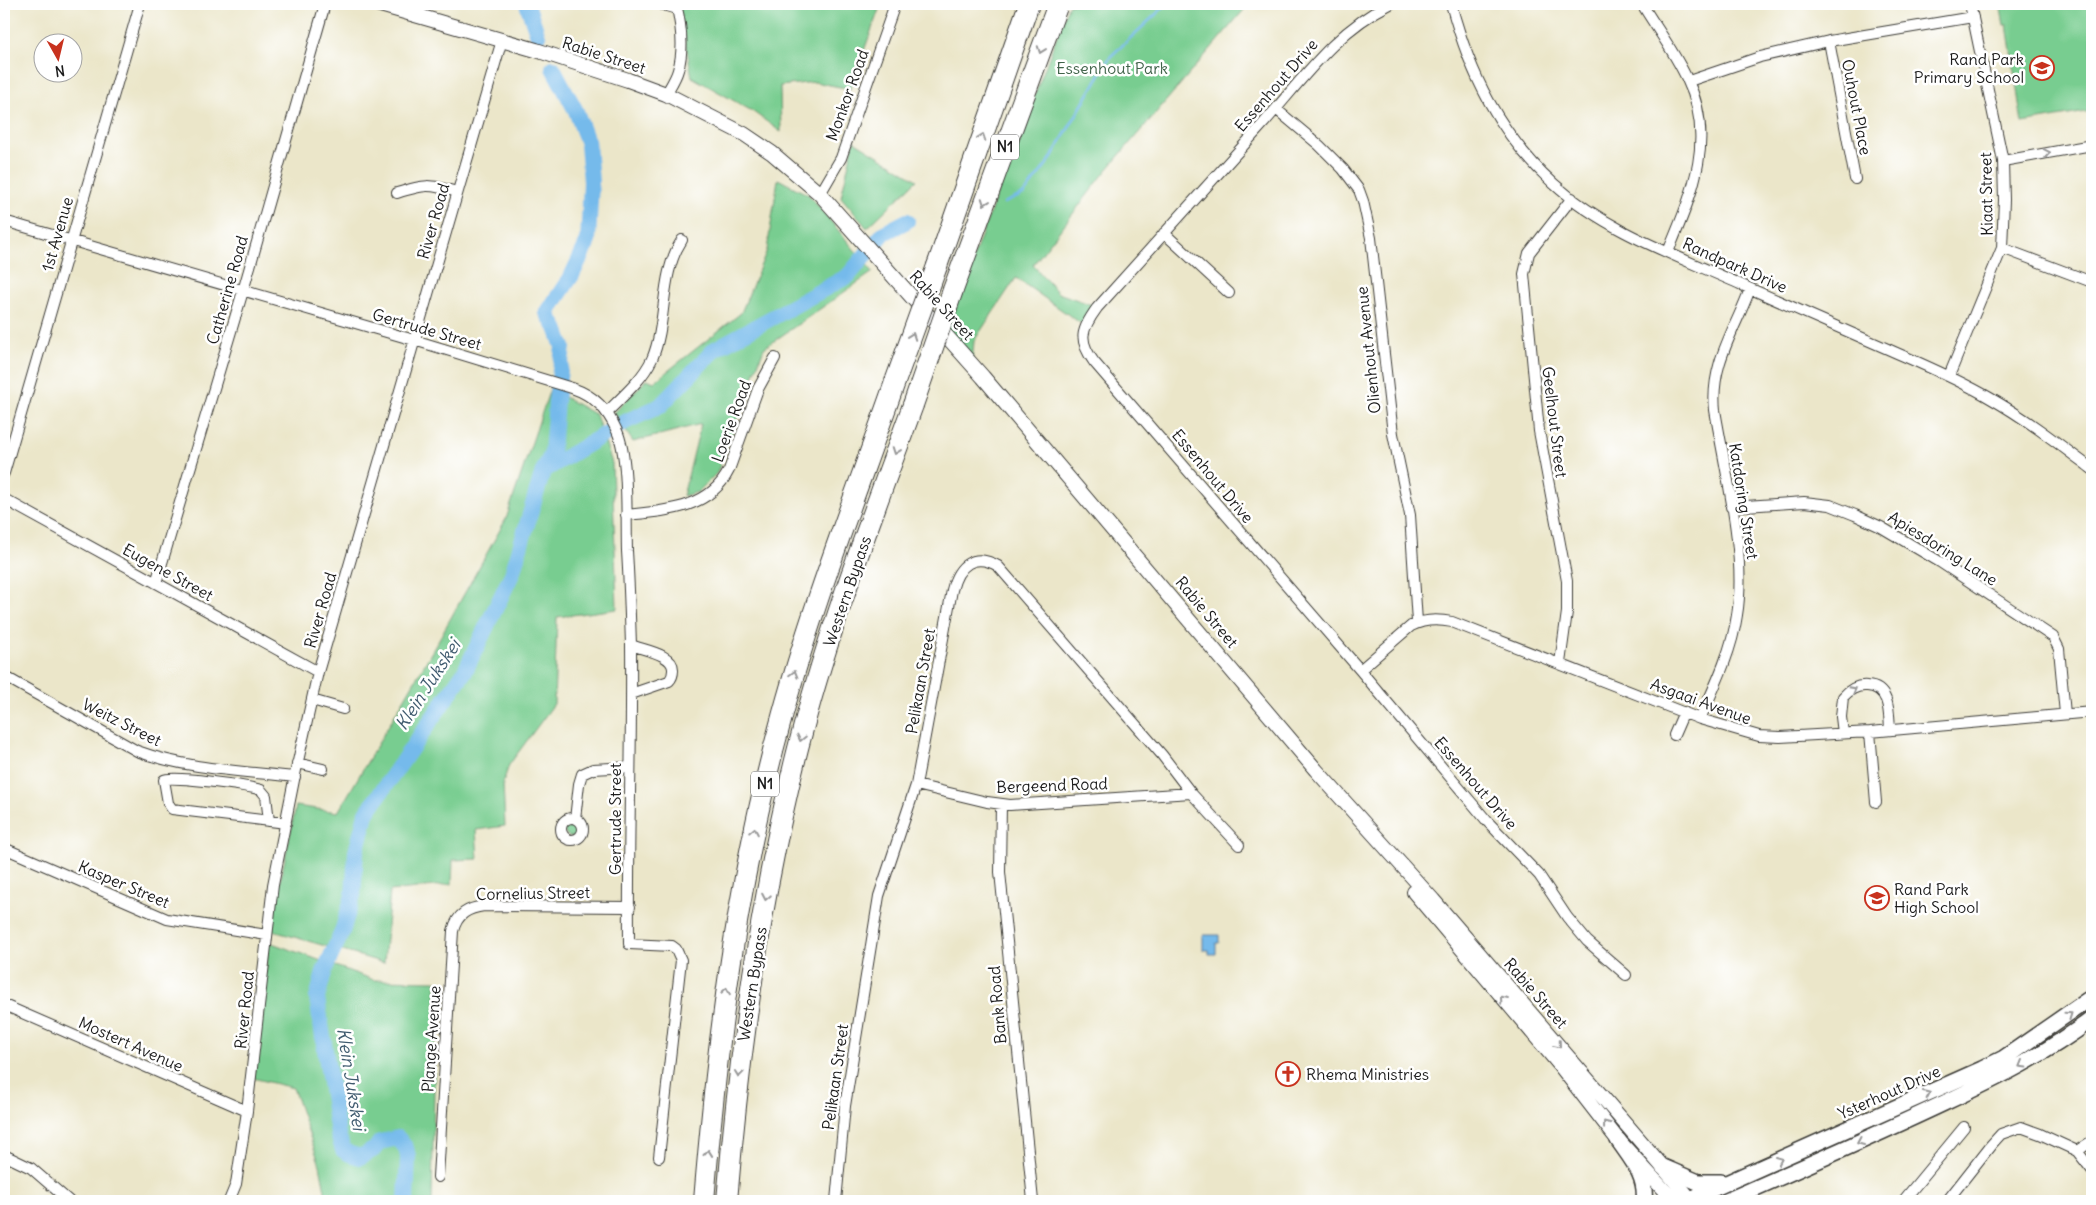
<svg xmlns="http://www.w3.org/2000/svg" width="2096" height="1205" font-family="Delius,sans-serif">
<rect width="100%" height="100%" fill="#fff"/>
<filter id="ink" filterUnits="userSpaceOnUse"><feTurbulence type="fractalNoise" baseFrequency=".02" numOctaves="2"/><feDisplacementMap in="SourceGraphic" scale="10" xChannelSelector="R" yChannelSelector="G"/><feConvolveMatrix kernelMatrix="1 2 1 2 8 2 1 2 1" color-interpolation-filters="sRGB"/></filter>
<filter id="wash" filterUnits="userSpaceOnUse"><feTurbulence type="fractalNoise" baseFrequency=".0096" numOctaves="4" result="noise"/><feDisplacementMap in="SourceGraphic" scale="20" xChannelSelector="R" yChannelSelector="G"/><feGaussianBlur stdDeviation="1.12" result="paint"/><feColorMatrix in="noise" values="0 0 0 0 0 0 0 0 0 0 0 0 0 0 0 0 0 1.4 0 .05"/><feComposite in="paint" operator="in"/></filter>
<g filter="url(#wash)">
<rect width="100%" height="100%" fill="#ebe6c9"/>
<path fill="#78cd90" stroke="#4a7456" d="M 678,4 L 881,4 L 850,89 L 815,82 L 780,86 L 781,132 L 752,111 L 692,77 Z
M 1069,4 L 1249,4 L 1106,171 L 1033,265 L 1058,293 L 1095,306 L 1083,325 L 1016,278 L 974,341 L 972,364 L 943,337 Z
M 2000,4 L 2092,4 L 2092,111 L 2022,123 L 2007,25 L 2004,25 Z
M 854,141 L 917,180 L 867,228 L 841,197 Z
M 778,179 L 809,195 L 873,272 L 764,348 L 717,473 L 698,492 L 683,496 L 701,424 L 633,442 L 614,413 L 647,379 L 654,382 L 741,313 L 767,250 Z
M 550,389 L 596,415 L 612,463 L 617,609 L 557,617 L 554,704 L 509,765 L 503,783 L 505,826 L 476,830 L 478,859 L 453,860 L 452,884 L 390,891 L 384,963 L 270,930 L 296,806 L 338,812 L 434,648 L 506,519 Z
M564 829a8 8 0 1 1 16 0a8 8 0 1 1-16 0Z
M 269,942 L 374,980 L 436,981 L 432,1201 L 327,1201 L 320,1165 L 293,1088 L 253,1078 Z"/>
<path fill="#75baeb" stroke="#486b84" d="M 1203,935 L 1219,935 L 1219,943 L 1216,943 L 1216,954 L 1209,954 L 1209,950 L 1203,950 Z"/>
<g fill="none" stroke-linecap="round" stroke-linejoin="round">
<path stroke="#75baeb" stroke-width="2.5" d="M 1004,203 L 1024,194 L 1050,160 L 1110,57 L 1167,4"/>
<path stroke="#75baeb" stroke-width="16" d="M 527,4 L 538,36
M 543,471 L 627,421 L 660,406 L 715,349 L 848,276 L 884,233 L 907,221
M 406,1201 L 408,1157 L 406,1148 L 398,1138 L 380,1142 L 375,1149 L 360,1157 L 350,1154 L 343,1150 L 338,1134 L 317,998 L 325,969 L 342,932 L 353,895 L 356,852 L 366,814 L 465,671 L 512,574 L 543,471 L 552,453 L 556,401 L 563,347 L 556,328 L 547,313 L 572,275 L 588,241 L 591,182 L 588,144 L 576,111 L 553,68"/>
</g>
</g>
<g filter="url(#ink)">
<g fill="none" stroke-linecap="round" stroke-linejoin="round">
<defs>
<path id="minor" d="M 660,4 L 677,9
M 1390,4 C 1335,31 1302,80 1262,125 C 1207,186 1152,247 1097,308 C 1081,330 1078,340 1094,362 L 1360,670 L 1487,821 L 1539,875 L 1567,917 L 1587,941 L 1626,975
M 1451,4 C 1470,74 1499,134 1554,184 C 1607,232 1678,256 1742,285 C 1791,307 1841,328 1890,350 C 1924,365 1958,379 1990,398 C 2027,419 2059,444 2092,469
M 1642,4 C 1657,29 1675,53 1687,79 C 1717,140 1691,196 1668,252
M 418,17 L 422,4
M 1829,41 L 1855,179
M 1689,81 L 1760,57 L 1829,41 L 1973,17
M 666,94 C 670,87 676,78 678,70 C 684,50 681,24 676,4
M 1276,109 L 1319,145 L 1343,169 L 1359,190 L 1363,201 L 1371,238 L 1393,434 L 1410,515 L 1417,622
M 2003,161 L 2092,145
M 397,193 C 426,184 428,184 457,192
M 820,194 L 841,158 L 895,4
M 4,221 L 414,340 L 572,388 C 595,396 607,409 617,431 C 629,458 626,520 627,551 C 629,582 630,614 631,645 C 632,745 628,844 629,944 L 672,946 L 676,949 L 681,960 L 659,1157
M 1164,233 L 1229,293
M 2002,248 L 2092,282
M 1949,376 L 2002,248 L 2004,200 L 2003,161 L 1970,4
M 607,412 C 623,396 642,380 652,359 C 668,321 659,275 682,240
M 4,473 L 140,4
M 4,499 L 318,672
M 1731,507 L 1804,502 L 1830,505 L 1855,515 L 1881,527 L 1940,562 L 2053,637 L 2059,649 L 2065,714
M 626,515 C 665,511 710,509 729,470 L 758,389 L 775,358
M 156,583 L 243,291 L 325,4
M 1560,663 L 1567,612 L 1567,581 L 1539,431 L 1524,274 L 1529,253 L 1572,198
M 1360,670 L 1411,626 C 1424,619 1438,619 1452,622 L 1700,719 L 1759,736 L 1780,737 L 1870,732 L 2092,712
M 4,676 L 137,751 C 186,769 242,771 295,777
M 631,694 L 669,681 C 672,678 673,675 673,670 C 674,654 643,650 631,645
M 312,700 L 343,709
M 1700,719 C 1715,686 1732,651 1737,615 C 1747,555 1725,471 1715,410 C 1710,364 1735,330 1750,289
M 1870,732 L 1876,802
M 1843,733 L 1841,717 L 1843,697 C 1850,689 1857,685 1867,686 C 1890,687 1889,713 1890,730
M 1674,735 L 1684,712
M 297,763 L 323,769
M 916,785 L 987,802 L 1010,805 L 1191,793
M 1001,804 L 1000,872 L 1033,1201
M561 829a11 11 0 1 1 22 0a11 11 0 1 1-22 0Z
M 575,819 L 579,784 L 582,774 L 593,769 L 630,767
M 269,821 L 266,796 L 261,790 C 249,786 171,775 164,780 L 168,803 L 172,809 L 286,823
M 4,848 L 167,919 L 267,935
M 4,1005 L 247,1111
M 2077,1151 L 2092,1141
M 4,1155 L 31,1168 L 69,1201
M 438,1177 L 453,931 C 457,914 468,908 484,906 L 630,907
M 229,1201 L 236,1184 L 247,1111 L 273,885 L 296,770 L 318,672 L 502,40
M 836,1201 L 845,1106 L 879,896 L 916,785 L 952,590 C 958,565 974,552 998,566 L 1162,755 L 1191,793 L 1239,845
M 1903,1201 L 1964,1127
M 1947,1201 L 1991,1145 L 2001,1134 L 2021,1127 L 2040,1134 L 2077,1151 L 2092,1170"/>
<path id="tertiary" d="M 377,4 L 536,50 L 628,80 L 666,94 L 744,134 L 772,153 L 820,194 L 983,377 L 1316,770 L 1433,900 L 1692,1201
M 1414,892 L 1559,1064 L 1618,1140 L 1674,1201"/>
<path id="secondary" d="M 1618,1140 C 1631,1159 1647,1176 1644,1201
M 1663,1167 L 1698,1182 L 1721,1182
M 1686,1201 L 1982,1069 L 2004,1058 L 2092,997
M 1726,1201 C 1799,1169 1872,1137 1944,1103 C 1996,1079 2046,1054 2092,1019"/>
<path id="motorway" d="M 937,266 L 1029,4
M 953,290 L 1058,4
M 704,1201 C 717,1042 737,882 779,728 C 810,610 855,497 895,382
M 727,1201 C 740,1042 762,884 803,729 C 832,619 874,512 913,405"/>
</defs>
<use href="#minor" stroke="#3b3a36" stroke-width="12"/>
<use href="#tertiary" stroke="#3b3a36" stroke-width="16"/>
<use href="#secondary" stroke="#3b3a36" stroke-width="18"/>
<use href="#motorway" stroke="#3b3a36" stroke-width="22"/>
<use href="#minor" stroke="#fff" stroke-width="10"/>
<use href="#tertiary" stroke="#fff" stroke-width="14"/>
<use href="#secondary" stroke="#fff" stroke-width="15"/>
<use href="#motorway" stroke="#fff" stroke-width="20"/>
<defs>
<path id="motorway-bridge" d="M 895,382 L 937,266
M 913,405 L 953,290"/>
</defs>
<use href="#motorway-bridge" stroke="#3b3a36" stroke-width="22" stroke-linecap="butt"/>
<use href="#motorway-bridge" stroke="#fff" stroke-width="20"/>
</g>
<defs><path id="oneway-chevron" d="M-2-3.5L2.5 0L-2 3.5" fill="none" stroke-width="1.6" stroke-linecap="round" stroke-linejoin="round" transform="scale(1.25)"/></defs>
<g stroke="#999">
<use href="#oneway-chevron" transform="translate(1041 50) rotate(110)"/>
<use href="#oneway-chevron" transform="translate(982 137) rotate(-71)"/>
<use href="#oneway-chevron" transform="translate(2047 153) rotate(-10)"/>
<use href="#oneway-chevron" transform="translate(985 202) rotate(110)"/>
<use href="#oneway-chevron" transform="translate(912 336) rotate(-70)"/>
<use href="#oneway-chevron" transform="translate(896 451) rotate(110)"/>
<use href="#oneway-chevron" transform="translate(794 674) rotate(-74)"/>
<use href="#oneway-chevron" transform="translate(1853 690) rotate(-28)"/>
<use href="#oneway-chevron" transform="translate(801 738) rotate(103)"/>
<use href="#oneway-chevron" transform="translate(754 831) rotate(-79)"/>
<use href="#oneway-chevron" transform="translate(766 897) rotate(101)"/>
<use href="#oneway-chevron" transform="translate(726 991) rotate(-80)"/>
<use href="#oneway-chevron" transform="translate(1503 999) rotate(-131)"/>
<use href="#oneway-chevron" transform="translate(2069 1015) rotate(-35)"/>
<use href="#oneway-chevron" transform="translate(1558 1045) rotate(50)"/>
<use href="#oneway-chevron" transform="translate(2022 1065) rotate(150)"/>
<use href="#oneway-chevron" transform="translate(739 1074) rotate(96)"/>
<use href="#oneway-chevron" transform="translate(1927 1094) rotate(-25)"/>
<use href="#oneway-chevron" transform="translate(1606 1124) rotate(-128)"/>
<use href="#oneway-chevron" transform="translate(1860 1142) rotate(156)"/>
<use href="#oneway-chevron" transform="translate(708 1153) rotate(-85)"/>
<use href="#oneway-chevron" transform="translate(1779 1160) rotate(-23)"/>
</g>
</g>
<defs>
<symbol id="school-ring" viewBox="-11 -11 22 22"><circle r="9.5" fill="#fff" stroke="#c8321e" stroke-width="1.5"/><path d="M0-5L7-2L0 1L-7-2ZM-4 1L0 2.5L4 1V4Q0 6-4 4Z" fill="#c8321e"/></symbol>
<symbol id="church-ring" viewBox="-11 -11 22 22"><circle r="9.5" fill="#fff" stroke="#c8321e" stroke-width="1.5"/><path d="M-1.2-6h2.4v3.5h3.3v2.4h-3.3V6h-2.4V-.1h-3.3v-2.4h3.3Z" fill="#c8321e"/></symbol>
</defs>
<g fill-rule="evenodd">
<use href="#school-ring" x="2028" y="54" width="28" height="28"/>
<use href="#school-ring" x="1863" y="884" width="28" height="28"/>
<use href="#church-ring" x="1274" y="1060" width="28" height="28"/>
</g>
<g text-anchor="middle" stroke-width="5" stroke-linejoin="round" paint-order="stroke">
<g fill="#fff" stroke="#606060" stroke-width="1">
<rect x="991" y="134.5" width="28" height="25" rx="4"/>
<rect x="751" y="771.5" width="28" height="25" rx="4"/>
</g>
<g font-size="15" font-weight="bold" fill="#1c1c1c">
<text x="1005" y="152">N1</text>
<text x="765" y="789">N1</text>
</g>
<g font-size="16" fill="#1c1c1c" stroke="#fff">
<text transform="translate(604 55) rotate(18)" y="6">Rabie Street</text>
<text transform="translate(1276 85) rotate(-49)" y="6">Essenhout Drive</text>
<text transform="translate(847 95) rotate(-70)" y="6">Monkor Road</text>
<text transform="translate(1857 107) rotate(79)" y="6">Ouhout Place</text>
<text transform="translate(1986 194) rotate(-91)" y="6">Kiaat Street</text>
<text transform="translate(433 221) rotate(-74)" y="6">River Road</text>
<text transform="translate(57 234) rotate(-74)" y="6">1st Avenue</text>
<text transform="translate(1735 265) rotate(24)" y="6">Randpark Drive</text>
<text transform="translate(227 290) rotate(-74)" y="6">Catherine Road</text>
<text transform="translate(942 305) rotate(48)" y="6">Rabie Street</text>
<text transform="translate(427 329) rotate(16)" y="6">Gertrude Street</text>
<text transform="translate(1368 350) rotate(-96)" y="6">Olienhout Avenue</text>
<text transform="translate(731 421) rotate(-70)" y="6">Loerie Road</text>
<text transform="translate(1555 422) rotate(83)" y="6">Geelhout Street</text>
<text transform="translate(1213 476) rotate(50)" y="6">Essenhout Drive</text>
<text transform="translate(1744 501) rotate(81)" y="6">Katdoring Street</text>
<text transform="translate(1943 548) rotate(32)" y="6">Apiesdoring Lane</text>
<text transform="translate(168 572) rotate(29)" y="6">Eugene Street</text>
<text transform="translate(847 591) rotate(-71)" y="6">Western Bypass</text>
<text transform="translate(320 610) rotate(-74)" y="6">River Road</text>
<text transform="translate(1207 612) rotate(50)" y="6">Rabie Street</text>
<text transform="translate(920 681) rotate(-80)" y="6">Pelikaan Street</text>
<text transform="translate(1701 701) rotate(20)" y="6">Asgaai Avenue</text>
<text transform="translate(122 722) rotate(27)" y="6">Weitz Street</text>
<text transform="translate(1476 783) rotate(49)" y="6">Essenhout Drive</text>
<text transform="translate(1052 785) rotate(-2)" y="6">Bergeend Road</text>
<text transform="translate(615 819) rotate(-90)" y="6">Gertrude Street</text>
<text transform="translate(124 884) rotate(23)" y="6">Kasper Street</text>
<text transform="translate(533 893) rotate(-1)" y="6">Cornelius Street</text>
<text transform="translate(752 984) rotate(-81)" y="6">Western Bypass</text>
<text transform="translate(1536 993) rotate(49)" y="6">Rabie Street</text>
<text transform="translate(997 1005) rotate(-95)" y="6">Bank Road</text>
<text transform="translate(244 1010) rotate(-84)" y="6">River Road</text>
<text transform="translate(431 1039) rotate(-86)" y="6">Plange Avenue</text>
<text transform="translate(131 1044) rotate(24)" y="6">Mostert Avenue</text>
<text transform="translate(835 1077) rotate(-82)" y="6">Pelikaan Street</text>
<text transform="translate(1889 1092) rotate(-24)" y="6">Ysterhout Drive</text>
</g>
<g font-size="16" fill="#1c1c1c" stroke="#fff" text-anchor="start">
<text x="2024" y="65" text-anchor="end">Rand Park<tspan x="2024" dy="18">Primary School</tspan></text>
<text x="1894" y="895">Rand Park<tspan x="1894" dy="18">High School</tspan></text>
<text x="1306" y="1080">Rhema Ministries</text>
</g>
<g font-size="16" fill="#41634a" stroke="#fff">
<text x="1112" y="74">Essenhout Park</text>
</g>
<g font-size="18" font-style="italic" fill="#405b6f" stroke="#fff">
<text transform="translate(428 685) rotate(-57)" y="6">Klein Jukskei</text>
<text transform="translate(351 1079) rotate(81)" y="6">Klein Jukskei</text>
</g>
</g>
<rect width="2096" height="1205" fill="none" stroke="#fff" stroke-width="20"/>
<g transform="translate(58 58) rotate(172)"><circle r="24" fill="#ffffff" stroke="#a4a4a4"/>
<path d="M0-4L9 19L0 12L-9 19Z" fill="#c8321e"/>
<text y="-8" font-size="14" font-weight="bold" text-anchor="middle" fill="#1c1c1c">N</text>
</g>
</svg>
